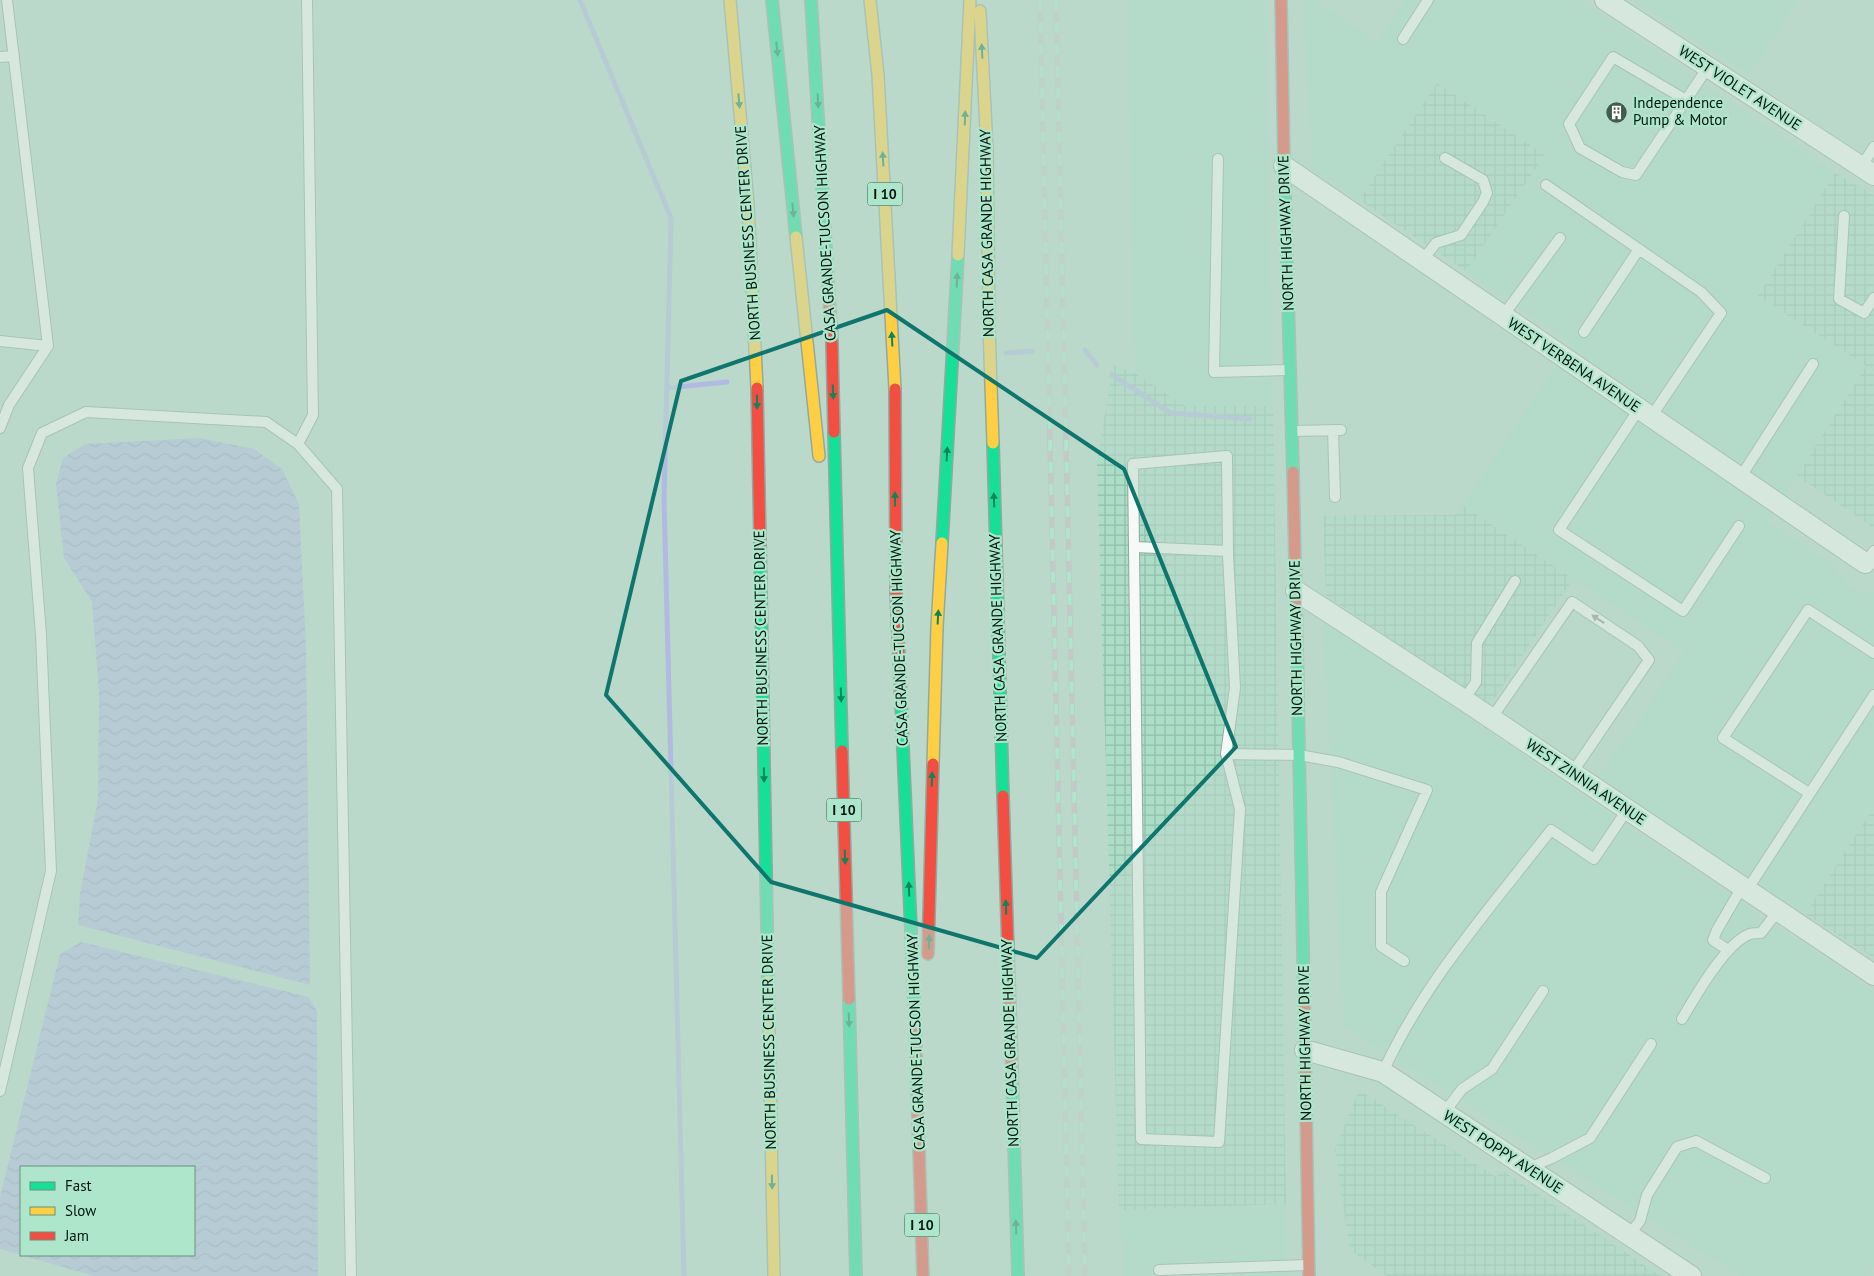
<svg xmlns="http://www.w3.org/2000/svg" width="1874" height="1276" font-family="'PT Sans',sans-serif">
<defs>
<pattern id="industrial-grid" width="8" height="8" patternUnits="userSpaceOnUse" patternTransform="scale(1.25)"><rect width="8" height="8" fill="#acddc7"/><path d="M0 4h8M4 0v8" fill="none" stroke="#92bdaa"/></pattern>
<pattern id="water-waves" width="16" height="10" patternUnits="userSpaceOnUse" patternTransform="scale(1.25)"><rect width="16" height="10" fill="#b1bae1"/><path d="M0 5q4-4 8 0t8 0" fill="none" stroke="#979fc0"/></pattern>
</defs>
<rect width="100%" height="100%" fill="#bbd9cb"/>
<path fill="#acddc7" d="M 1128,0 L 1265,0 L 1273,406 L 1185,406 L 1135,373 L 1128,53 Z
M 1303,0 L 1314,0 L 1377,42 L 1404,0 L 1580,0 L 1835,173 L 1758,295 L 1866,366 L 1768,522 L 1830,563 L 1853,589 L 1868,593 L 1874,592 L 1874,807 L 1805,914 L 1598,777 L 1626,735 L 1629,736 L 1683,651 L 1462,505 L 1571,343 L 1466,271 L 1545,155 L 1437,83 L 1359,200 L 1313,171 Z
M 1635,0 L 1798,0 L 1749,75 Z
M 1323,619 L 1874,993 L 1874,1266 L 1868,1276 L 1740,1276 L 1344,1027 Z
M 1286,1204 L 1287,1276 L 1124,1276 L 1119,1210 Z"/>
<path fill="url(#industrial-grid)" d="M 1437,83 L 1545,155 L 1466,271 L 1359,200 Z
M 1835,173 L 1874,195 L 1874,528 L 1797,476 L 1866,366 L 1758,296 Z
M 1113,365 L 1135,373 L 1185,406 L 1273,406 L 1286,1204 L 1119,1210 L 1097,463 Z
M 1462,505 L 1573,579 L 1490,705 L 1326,596 L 1323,516 L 1455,515 Z
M 1874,807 L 1874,958 L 1805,914 Z
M 1359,1090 L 1496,1177 L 1502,1170 L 1661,1276 L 1387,1276 L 1350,1250 L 1335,1149 Z"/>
<path fill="url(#water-waves)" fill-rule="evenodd" d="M 199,438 L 254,449 L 282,469 L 299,504 L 306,644 L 310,985 L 78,925 L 80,894 L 98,799 L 99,694 L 92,602 L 64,558 L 56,484 L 63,458 L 85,444 Z
M 81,942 L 309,997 L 317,1011 L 318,1276 L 94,1276 L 0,1249 L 0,1197 L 60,954 ZM 21,1167 L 194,1167 L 194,1255 L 21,1255 Z"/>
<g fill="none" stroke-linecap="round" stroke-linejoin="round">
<path stroke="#b1bae1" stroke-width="5" d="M 580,0 L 671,218 L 664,498 L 684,1276
M 1085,350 L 1097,365
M 1006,353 L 1032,351
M 1112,375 L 1171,413 L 1250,419
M 667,388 L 727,382"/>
<defs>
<path id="lane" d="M 1403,39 L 1428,0
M 0,57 L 14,56
M 1686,100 L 1613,57 L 1569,124 L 1580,148 L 1622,172 L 1636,175 L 1708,67
M 1218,159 L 1214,372 L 1288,370
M 1861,167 L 1874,147
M 1546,185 L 1701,292 L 1721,313 L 1651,417
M 1844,216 L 1839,299 L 1864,313 L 1874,298
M 1422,261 L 1436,243 L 1461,235 L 1483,202 L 1487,193 L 1483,180 L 1445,158
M 1503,316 L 1560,238
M 1584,332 L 1639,249
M 0,341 L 48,346
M 1639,409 L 1559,530 L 1683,611 L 1739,526
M 0,428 L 9,405 L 48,346 L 7,0
M 1333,430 L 1335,497
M 1292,431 L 1341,430
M 298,444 L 313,415 L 307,0
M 1227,456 L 1228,555 L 1235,688 L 1226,754 L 1240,809 L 1219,1142 L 1141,1139 L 1133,464 Z
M 1740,478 L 1813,364
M 1135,547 L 1228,551
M 1865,563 L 1874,551
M 1464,700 L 1476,682 L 1477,643 L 1515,581
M 1491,719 L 1572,602 L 1638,646 L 1649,660 L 1572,773
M 1226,754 L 1299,755 L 1338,762 L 1427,790 L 1381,892 L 1381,946 L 1404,961
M 1809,793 L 1723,738 L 1808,610 L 1874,653
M 1747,890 L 1874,695
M 1728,950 L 1713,940 L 1717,930 L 1742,887
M 1682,1019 C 1695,997 1726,942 1750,934 C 1753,933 1758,933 1761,933 L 1778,911
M 1383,1072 C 1424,982 1491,907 1551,830 L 1594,859 L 1627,810
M 0,1091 L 51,871 L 41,635 L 28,468 L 42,433 L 86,412 L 266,422 L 298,444 L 337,489 L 351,1276
M 1444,1113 L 1462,1089 L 1492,1069 L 1543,991
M 1529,1168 L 1552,1158 L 1590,1138 L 1651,1044
M 1629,1235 L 1640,1221 L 1647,1195 L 1677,1147 L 1696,1141 L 1765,1178
M 1159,1270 L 1308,1265"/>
<path id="street" d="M 1605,0 L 1874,175
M 1284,166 L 1865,563
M 1296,591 L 1464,700 L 1874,975
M 1305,1050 L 1383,1072 L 1691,1276"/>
<path id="fast" d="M 772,0 L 796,237
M 811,0 L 827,267
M 1284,163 L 1293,472
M 834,432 L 842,751
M 993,443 L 1003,796
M 942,543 L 958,255
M 760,544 L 768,981
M 1297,651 L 1304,998
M 901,702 L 915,1023
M 849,999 L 856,1276
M 1012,1073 L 1018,1276"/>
<path id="slow" d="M 730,0 L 748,204 L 757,388
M 870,0 L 878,75 L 895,389
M 980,11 L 987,149 L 989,327 L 993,443
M 796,237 L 819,456
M 958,255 L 970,0
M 933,764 L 937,627 L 942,543
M 768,981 L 774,1276"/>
<path id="jam" d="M 1281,0 L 1284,163
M 827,267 L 832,344 L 834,432
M 757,388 L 760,544
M 895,389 L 896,591 L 901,702
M 1293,472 L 1297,651
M 842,751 L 849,999
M 1003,796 L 1012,1073
M 928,954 L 933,764
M 1304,998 L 1309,1276
M 915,1023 L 923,1276"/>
</defs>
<use href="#lane" stroke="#91a99e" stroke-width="12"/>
<use href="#street" stroke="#91a99e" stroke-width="22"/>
<use href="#fast" stroke="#91a99e" stroke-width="14"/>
<use href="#slow" stroke="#91a99e" stroke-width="14"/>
<use href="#jam" stroke="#91a99e" stroke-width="14"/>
<use href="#lane" stroke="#f5f9f7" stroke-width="10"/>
<use href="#street" stroke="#f5f9f7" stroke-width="20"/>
<use href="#fast" stroke="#16e098" stroke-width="11"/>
<use href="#slow" stroke="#ffcf43" stroke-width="11"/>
<use href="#jam" stroke="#f24e42" stroke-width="11"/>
<defs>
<path id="rail" d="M 1040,0 L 1069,1276
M 1056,0 L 1085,1276"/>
</defs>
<use href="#rail" stroke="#c1cac6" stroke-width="5.5"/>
<use href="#rail" stroke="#aee6cc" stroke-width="4" stroke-dasharray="11" stroke-linecap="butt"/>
</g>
<defs><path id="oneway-solid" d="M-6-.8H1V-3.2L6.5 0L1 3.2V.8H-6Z" transform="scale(1.25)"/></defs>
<g fill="#0d8559">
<use href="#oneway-solid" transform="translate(777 49) rotate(84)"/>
<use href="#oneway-solid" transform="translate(982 51) rotate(-93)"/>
<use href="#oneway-solid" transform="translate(739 101) rotate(85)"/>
<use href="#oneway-solid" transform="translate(818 101) rotate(87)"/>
<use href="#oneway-solid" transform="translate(965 118) rotate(-88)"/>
<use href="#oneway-solid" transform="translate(883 159) rotate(-93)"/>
<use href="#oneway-solid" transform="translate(793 210) rotate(84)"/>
<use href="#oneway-solid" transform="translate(957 280) rotate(-87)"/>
<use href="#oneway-solid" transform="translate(892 339) rotate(-93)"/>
<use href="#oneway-solid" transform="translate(833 392) rotate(88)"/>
<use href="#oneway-solid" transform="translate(757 402) rotate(89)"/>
<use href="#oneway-solid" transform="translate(947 454) rotate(-87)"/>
<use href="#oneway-solid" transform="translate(895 499) rotate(-90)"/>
<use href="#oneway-solid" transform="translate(994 500) rotate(-92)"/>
<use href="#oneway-solid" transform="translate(938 617) rotate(-87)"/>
<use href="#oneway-solid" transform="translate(841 695) rotate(88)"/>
<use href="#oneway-solid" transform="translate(764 775) rotate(89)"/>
<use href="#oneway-solid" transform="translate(932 779) rotate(-88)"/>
<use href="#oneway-solid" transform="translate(845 857) rotate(88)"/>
<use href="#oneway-solid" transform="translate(909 889) rotate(-92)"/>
<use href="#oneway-solid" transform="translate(1006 907) rotate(-92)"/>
<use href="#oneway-solid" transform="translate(929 942) rotate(-88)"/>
<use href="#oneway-solid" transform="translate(849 1020) rotate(88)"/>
<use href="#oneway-solid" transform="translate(772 1182) rotate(89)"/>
<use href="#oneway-solid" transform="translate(1016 1227) rotate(-92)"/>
</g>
<use fill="#88928e" href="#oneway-solid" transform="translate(1598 619) rotate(-147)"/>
<path d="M0 0H1874V1276H0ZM 887,310 L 1124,469 L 1236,747 L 1037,958 L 771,882 L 606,695 L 681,381 Z" fill="#bbd9cb" fill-opacity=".55" fill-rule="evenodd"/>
<path fill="none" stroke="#0f766e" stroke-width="4" stroke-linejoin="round" d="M 887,310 L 1124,469 L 1236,747 L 1037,958 L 771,882 L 606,695 L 681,381 Z"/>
<defs>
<symbol id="building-disc" viewBox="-11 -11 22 22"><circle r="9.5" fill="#435a50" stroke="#aee6cc"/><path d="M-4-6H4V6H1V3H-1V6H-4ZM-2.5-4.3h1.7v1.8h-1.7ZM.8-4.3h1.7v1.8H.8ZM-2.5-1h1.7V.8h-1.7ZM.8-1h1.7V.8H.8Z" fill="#fff"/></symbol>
</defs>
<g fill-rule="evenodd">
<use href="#building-disc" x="1604" y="100" width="25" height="25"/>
</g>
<g text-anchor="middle" stroke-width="4.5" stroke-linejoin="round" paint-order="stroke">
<g fill="#aee6cc" stroke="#365446" stroke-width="1">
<rect x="867.5" y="182.5" width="35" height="23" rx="4"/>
<rect x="826.5" y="798.5" width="35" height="23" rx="4"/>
<rect x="904.5" y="1213.5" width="35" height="23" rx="4"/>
</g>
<g font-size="14" font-weight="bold" fill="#02150d">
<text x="885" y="199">I 10</text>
<text x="844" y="815">I 10</text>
<text x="922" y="1230">I 10</text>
</g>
<g font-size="15" fill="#02150d" stroke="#aee6cc">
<text transform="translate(1740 88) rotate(33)" y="5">WEST VIOLET AVENUE</text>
<text transform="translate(748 233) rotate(-94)" y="5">NORTH BUSINESS CENTER DRIVE</text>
<text transform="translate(825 233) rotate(-93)" y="5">CASA GRANDE-TUCSON HIGHWAY</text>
<text transform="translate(987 233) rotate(-91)" y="5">NORTH CASA GRANDE HIGHWAY</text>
<text transform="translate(1286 233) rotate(-92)" y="5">NORTH HIGHWAY DRIVE</text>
<text transform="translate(1574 365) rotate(34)" y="5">WEST VERBENA AVENUE</text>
<text transform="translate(761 638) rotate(-91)" y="5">NORTH BUSINESS CENTER DRIVE</text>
<text transform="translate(899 638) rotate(-92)" y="5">CASA GRANDE-TUCSON HIGHWAY</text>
<text transform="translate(998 638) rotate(-92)" y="5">NORTH CASA GRANDE HIGHWAY</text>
<text transform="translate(1296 638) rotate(-91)" y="5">NORTH HIGHWAY DRIVE</text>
<text transform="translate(1586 782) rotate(34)" y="5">WEST ZINNIA AVENUE</text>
<text transform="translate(769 1042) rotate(-91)" y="5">NORTH BUSINESS CENTER DRIVE</text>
<text transform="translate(916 1042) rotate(-92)" y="5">CASA GRANDE-TUCSON HIGHWAY</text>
<text transform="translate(1010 1043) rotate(-92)" y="5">NORTH CASA GRANDE HIGHWAY</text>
<text transform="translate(1305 1043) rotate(-91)" y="5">NORTH HIGHWAY DRIVE</text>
<text transform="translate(1503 1152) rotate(33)" y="5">WEST POPPY AVENUE</text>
</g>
<g font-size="15" fill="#02150d" stroke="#aee6cc" text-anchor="start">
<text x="1633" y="108">Independence<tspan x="1633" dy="17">Pump &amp; Motor</tspan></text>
</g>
</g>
<rect x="20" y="1166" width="175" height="90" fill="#aee6cc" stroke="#699280"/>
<rect x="30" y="1182" width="25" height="8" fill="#16e098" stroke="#699280"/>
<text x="65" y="1191" font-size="15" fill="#02150d">Fast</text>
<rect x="30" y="1207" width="25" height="8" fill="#ffcf43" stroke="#699280"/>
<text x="65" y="1216" font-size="15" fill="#02150d">Slow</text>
<rect x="30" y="1232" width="25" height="8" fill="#f24e42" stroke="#699280"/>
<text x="65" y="1241" font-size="15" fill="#02150d">Jam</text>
</svg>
